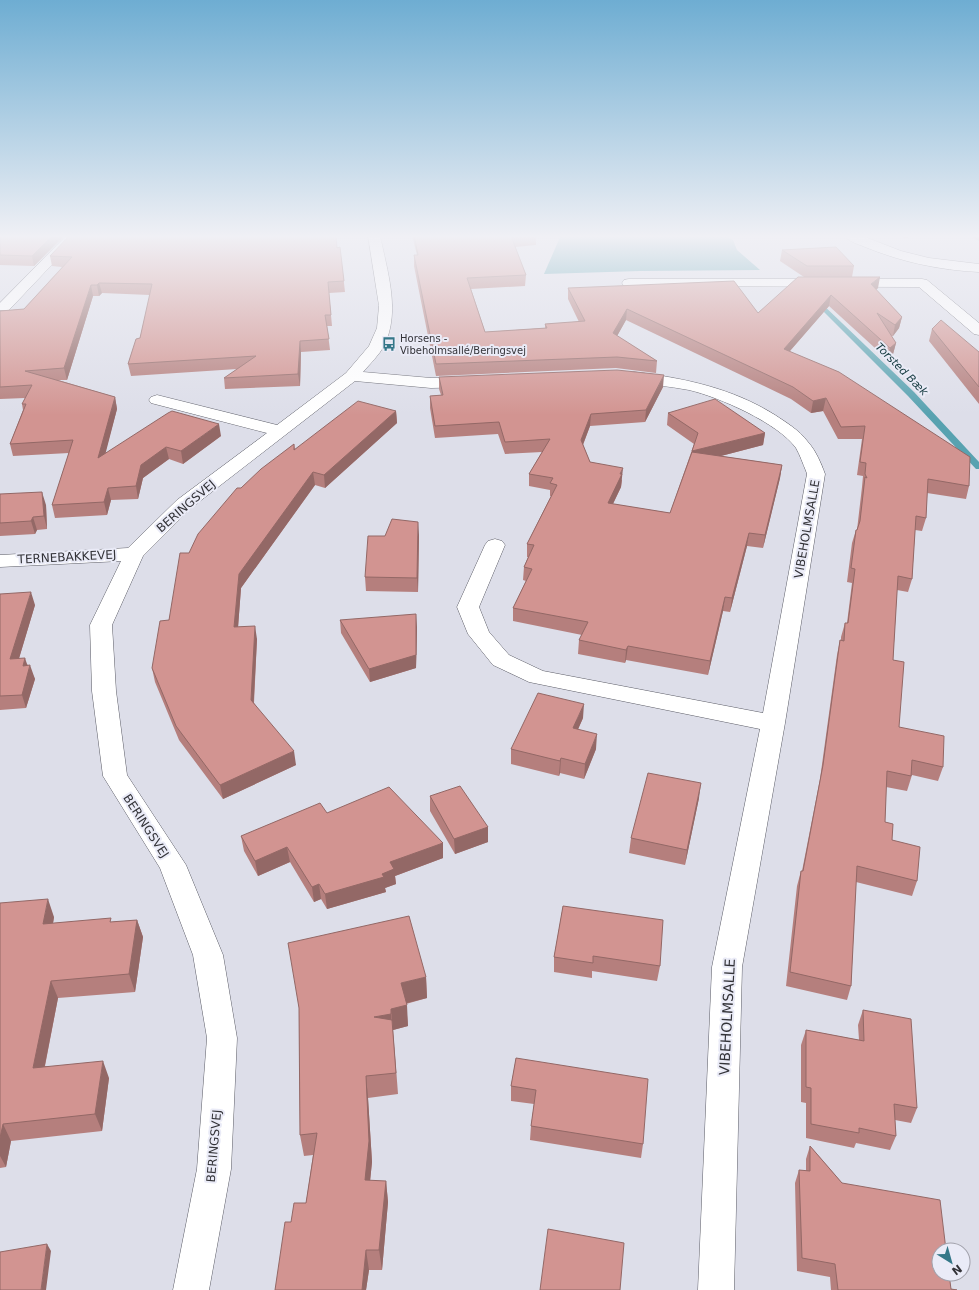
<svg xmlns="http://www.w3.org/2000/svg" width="979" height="1290" font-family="'DejaVu Sans',sans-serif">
<rect width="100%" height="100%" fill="#dddee9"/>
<path fill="#58a2b0" d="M 561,235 L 725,235 L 733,240 L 737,250 L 760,270 L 640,271 L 544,274 Z"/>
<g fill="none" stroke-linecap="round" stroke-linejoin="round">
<path fill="#58a2b0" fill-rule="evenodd" d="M 814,300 L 818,300 L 914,392 L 979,462 L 979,469 L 976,469 L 908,396 L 814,302 Z"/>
<defs>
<path id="minor" d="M 67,235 L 80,235 L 9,310 L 0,310 L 0,303 Z
M 368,235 L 380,235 C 387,271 401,311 384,346 C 379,355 370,364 363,372 L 431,378 L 469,377 L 475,379 L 477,382 L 475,385 L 469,387 L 431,388 L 355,381 L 191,508 L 143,556 L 112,625 L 116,691 L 127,775 L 186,865 L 223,955 L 237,1038 L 231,1169 L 209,1290 L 173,1290 L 197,1169 L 207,1038 L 193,955 L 160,868 L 103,776 L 92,691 L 90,625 L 121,561 L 0,567 L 0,555 L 128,548 L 177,500 L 267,433 L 151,403 L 149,400 L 151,397 L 157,395 L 277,425 L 346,373 L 369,346 L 377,328 L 379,306 Z
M 844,235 L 860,235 L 901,251 L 929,258 L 979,264 L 979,272 C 939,270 902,262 865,247 C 858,244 847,241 844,235 Z
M 629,279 L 922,279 L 927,280 L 979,323 L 979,335 L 974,334 L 919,287 L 624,286 L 622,283 L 624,280 Z
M 634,372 C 684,378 732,388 775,415 C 787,423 799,430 808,442 C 816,451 821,463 825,474 L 785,723 L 742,967 L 734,1290 L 698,1290 L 712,967 L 760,729 L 529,682 L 493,665 L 468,634 L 457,607 L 485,545 L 488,541 L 495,539 L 502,541 L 505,545 L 479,607 L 489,632 L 509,655 L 543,671 L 763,713 L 807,474 L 806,471 C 803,464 800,455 796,448 C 778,423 719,397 689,390 C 669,386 648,385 628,380 L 626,377 L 628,374 Z"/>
</defs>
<use href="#minor" stroke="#5c5d67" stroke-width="1"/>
<use href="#minor" fill="#fff" fill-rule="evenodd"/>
</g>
<path fill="#b57f7d" d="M 0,235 L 65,235 L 34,266 L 0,265 Z
M 412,235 L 536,235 L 536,245 L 515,247 L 526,275 L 525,286 L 471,289 L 485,332 L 545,328 L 545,324 L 579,322 L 568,299 L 568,288 L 758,313 L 804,277 L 780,261 L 782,250 L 854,266 L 852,277 L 878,288 L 876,290 L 902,317 L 899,328 L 893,336 L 891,336 L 896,343 L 893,354 L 887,359 L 829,306 L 790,351 L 969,486 L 966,499 L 927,493 L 926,518 L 922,531 L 915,530 L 912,579 L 908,592 L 897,590 L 893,660 L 899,727 L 943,767 L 938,781 L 912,775 L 907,791 L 886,787 L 885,822 L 892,840 L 917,881 L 912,896 L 856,882 L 851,986 L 847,1000 L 786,986 L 797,886 L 801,871 L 802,871 L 820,779 L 837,655 L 840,640 L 841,641 L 841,637 L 845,623 L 847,623 L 852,583 L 847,582 L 852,543 L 856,530 L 857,530 L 862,487 L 863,476 L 857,475 L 862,439 L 838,439 L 823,411 L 811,413 L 791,399 L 626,320 L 617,336 L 657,361 L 656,373 L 616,368 L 436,376 L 414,266 L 414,255 L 417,255 Z
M 899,235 L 923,235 L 904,238 Z
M 968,235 L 979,235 L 979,241 Z
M 340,247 L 345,292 L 329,293 L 332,326 L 327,326 L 330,350 L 301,352 L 300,386 L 225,389 L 224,378 L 237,369 L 131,376 L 128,364 L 140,338 L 150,295 L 102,293 L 99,296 L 93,296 L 67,380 L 58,380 L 115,397 L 117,409 L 105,453 L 221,436 L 183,464 L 169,459 L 143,478 L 138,499 L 111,500 L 107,515 L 55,518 L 52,505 L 69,453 L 13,456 L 10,444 L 23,410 L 22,404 L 25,398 L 0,399 L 0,311 L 24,309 L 62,267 L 52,266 L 50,256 Z
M 932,329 L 979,352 L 979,404 L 929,341 Z
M 439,377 L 663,387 L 645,422 L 590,426 L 583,445 L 590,462 L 622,480 L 621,487 L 613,504 L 670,513 L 694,444 L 667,425 L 668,413 L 765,433 L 763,445 L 721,456 L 782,465 L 780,478 L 763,548 L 747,546 L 730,612 L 723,611 L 708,675 L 626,660 L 625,663 L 578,654 L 579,640 L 582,635 L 513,621 L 513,608 L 526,581 L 523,580 L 524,567 L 528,557 L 527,557 L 527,544 L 551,496 L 550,496 L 550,490 L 529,486 L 529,474 L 542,452 L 505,454 L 498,434 L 435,438 L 430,408 L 430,396 L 441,395 L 439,389 Z
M 396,411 L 397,423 L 325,488 L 315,485 L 241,588 L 238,627 L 257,639 L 254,703 L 296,765 L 223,799 L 179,740 L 155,682 L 152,668 L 169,620 L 189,553 L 241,488 L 294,444 L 295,449 Z
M 0,494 L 46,505 L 47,529 L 37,530 L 35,534 L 0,536 Z
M 419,535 L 418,592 L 366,591 L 365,577 Z
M 0,594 L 35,605 L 19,658 L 28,665 L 35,679 L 26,708 L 0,710 Z
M 340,620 L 417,627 L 416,668 L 370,682 L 341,633 Z
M 583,718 L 578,729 L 596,749 L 584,779 L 560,773 L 559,776 L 511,764 L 511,749 Z
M 430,796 L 488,827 L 488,842 L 455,854 L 430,811 Z
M 699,798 L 685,865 L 629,853 L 631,838 Z
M 327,813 L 443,843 L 443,858 L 395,876 L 396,884 L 385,888 L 386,892 L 327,909 L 321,899 L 314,902 L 290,862 L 258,876 L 244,851 L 241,836 Z
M 0,903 L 54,917 L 53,923 L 112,922 L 137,920 L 143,937 L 135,992 L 58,998 L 45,1066 L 109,1078 L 102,1131 L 11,1141 L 6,1167 L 0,1168 Z
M 563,906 L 660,966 L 657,981 L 592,971 L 592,978 L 554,972 L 554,957 Z
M 426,977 L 427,998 L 406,1004 L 408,1026 L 393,1030 L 398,1094 L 368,1098 L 372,1162 L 370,1181 L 386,1181 L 388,1202 L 382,1270 L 369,1270 L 366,1290 L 275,1290 L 291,1222 L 306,1203 L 313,1155 L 304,1156 L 300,1135 L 299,1008 Z
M 863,1010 L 917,1108 L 911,1123 L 895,1120 L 896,1136 L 890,1150 L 856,1143 L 854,1148 L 806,1138 L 806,1103 L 801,1102 L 801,1045 L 806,1030 L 859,1040 L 858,1025 Z
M 516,1058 L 643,1144 L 641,1158 L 530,1140 L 531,1126 L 534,1104 L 511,1101 L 511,1086 Z
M 810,1146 L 842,1183 L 951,1289 L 957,1290 L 831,1290 L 830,1277 L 797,1271 L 795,1183 L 799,1170 L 806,1171 L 806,1159 Z"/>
<path fill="#936866" d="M 53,235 L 65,235 L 34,266 L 32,256 Z
M 904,235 L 923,235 L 904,238 Z
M 880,277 L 878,288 L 869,295 L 871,284 Z
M 99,283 L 102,293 L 99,296 L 97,285 Z
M 91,285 L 93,296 L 67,380 L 64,368 Z
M 831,295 L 829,306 L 782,360 L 784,349 Z
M 627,309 L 626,320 L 612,345 L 613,333 Z
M 902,317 L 899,328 L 893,336 L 895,325 Z
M 300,341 L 301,352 L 300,386 L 298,374 Z
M 896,343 L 893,354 L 887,359 L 890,348 Z
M 664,375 L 663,387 L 645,422 L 646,410 Z
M 115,397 L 117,409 L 101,471 L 98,458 Z
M 826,398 L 823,411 L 811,413 L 813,401 Z
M 396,411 L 397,423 L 325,488 L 324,475 Z
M 591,414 L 590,426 L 580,452 L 581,440 Z
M 219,424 L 221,436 L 183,464 L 181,451 Z
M 765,433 L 763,445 L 690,464 L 692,451 Z
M 166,447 L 169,459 L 143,478 L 138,499 L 136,486 L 141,465 Z
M 782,465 L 780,478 L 763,548 L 765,535 Z
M 623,468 L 621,487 L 607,516 L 608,503 Z
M 313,472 L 315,485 L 241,588 L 237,641 L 234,627 L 239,574 Z
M 108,488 L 111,500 L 107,515 L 104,502 Z
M 42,492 L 46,505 L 47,529 L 44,516 Z
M 33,517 L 37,530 L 35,534 L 31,521 Z
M 418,522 L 419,535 L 418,592 L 417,578 Z
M 749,533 L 747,546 L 730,612 L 732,598 Z
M 31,592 L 35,605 L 15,672 L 10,659 Z
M 725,597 L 723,611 L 708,675 L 710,661 Z
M 416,614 L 417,627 L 416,668 L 370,682 L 369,669 Z
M 255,626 L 257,639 L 253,714 L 251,700 Z
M 628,646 L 626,660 L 625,663 L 626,650 Z
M 25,658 L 29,670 L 30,665 L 35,679 L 26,708 L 22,695 L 23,666 Z
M 584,704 L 583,718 L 572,743 L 573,728 Z
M 597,734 L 596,749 L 584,779 L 585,764 Z
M 294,751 L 296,765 L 223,799 L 220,785 Z
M 561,758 L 560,773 L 559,776 L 560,761 Z
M 701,783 L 699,798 L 685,865 L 687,850 Z
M 488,827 L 488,842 L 455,854 L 454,839 Z
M 443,843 L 443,858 L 395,876 L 396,884 L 385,888 L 386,892 L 327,909 L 325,894 L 382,874 L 390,862 Z
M 287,847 L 290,862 L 258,876 L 255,861 Z
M 319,884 L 321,899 L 314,902 L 312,887 Z
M 48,899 L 54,917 L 50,942 L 43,924 Z
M 137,920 L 143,937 L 135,992 L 129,974 Z
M 426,977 L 427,998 L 403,1004 L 401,983 Z
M 51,981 L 58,998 L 41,1085 L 33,1068 Z
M 407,1005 L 408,1026 L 393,1030 L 391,1009 Z
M 391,1014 L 398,1094 L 393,1035 L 374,1017 Z
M 103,1061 L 109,1078 L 102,1131 L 95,1114 Z
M 366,1076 L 368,1098 L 372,1162 L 368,1201 L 365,1180 Z
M 3,1124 L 11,1141 L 6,1167 L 0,1156 L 0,1138 Z
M 386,1181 L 388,1202 L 382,1270 L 379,1250 Z
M 47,1244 L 51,1251 L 46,1290 L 41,1290 Z
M 366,1250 L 369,1270 L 366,1290 L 362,1290 Z"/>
<path fill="#d29491" stroke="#936866" d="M 0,235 L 53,235 L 32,256 L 0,255 Z
M 70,235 L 336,235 L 337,248 L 340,247 L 344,281 L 328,282 L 331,315 L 325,315 L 329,339 L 300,341 L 298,374 L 224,378 L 256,356 L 128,364 L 136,339 L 140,338 L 152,284 L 99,283 L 97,285 L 91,285 L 64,368 L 25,371 L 115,397 L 98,458 L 168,413 L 172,411 L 219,424 L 181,451 L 166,447 L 141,465 L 136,486 L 108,488 L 104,502 L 52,505 L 73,440 L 10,444 L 26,404 L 22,404 L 32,385 L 0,387 L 0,311 L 24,309 L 72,257 L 50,256 Z
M 414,235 L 536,235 L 511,236 L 526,275 L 467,278 L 485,332 L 547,328 L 545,324 L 585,321 L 568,288 L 734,281 L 758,313 L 798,277 L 880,277 L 871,284 L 902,317 L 895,325 L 877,313 L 896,343 L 890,348 L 831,295 L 784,349 L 839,372 L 970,457 L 969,486 L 928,479 L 926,518 L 916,516 L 912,579 L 898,576 L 893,660 L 904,662 L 899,727 L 944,736 L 943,767 L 912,760 L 911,776 L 887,771 L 885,822 L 893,824 L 892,840 L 920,847 L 917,881 L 857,866 L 851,986 L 790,972 L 801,871 L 803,871 L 823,765 L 840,640 L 844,641 L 845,623 L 848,623 L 855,569 L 851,568 L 856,530 L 857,530 L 860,521 L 865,477 L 867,478 L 865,474 L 866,463 L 860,462 L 865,426 L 841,427 L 826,398 L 813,401 L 793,387 L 627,309 L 613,333 L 657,361 L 617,357 L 436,364 L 414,255 L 418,255 Z
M 836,247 L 854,266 L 807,266 L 782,250 Z
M 941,320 L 979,352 L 979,387 L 932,329 Z
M 617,370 L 664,375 L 646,410 L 591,414 L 581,440 L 590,462 L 623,468 L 620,474 L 622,474 L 608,503 L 670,513 L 692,452 L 782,465 L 765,535 L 749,533 L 732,598 L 725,597 L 710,661 L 628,646 L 626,650 L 579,640 L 588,622 L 513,608 L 532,569 L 524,567 L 534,545 L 527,544 L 557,485 L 550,483 L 553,478 L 529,474 L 550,439 L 505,442 L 499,422 L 435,426 L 430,396 L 443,395 L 439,377 Z
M 715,399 L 765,433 L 692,451 L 698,433 L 668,413 Z
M 358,401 L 396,411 L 324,475 L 313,472 L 239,574 L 234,627 L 255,626 L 251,700 L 294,751 L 220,785 L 176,726 L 152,668 L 160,621 L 169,620 L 180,553 L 189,553 L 198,534 L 237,488 L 241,488 L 261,469 L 294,444 L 294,450 Z
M 42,492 L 44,516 L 33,517 L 31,521 L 0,523 L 0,494 Z
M 392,519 L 418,522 L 417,578 L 365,577 L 368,536 L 385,536 Z
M 31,592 L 10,659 L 25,658 L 23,666 L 30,665 L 22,695 L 0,696 L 0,594 Z
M 416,614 L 416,655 L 369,669 L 340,620 Z
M 538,693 L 584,704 L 573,728 L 597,734 L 585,764 L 561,758 L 560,761 L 511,749 Z
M 648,773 L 701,783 L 687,850 L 631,838 Z
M 460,786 L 488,827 L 454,839 L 430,796 Z
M 389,787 L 443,843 L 390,862 L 394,869 L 382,874 L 384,877 L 325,894 L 319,884 L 312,887 L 287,847 L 255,861 L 241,836 L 320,803 L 327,813 Z
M 48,899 L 43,924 L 111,918 L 110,922 L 137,920 L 129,974 L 51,981 L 33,1068 L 103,1061 L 95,1114 L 3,1124 L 0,1138 L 0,903 Z
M 563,906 L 663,920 L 660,966 L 593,956 L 593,963 L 554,957 Z
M 409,916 L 426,977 L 401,983 L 407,1005 L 391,1009 L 391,1014 L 374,1017 L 392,1020 L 396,1073 L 366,1076 L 369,1141 L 365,1180 L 386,1181 L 379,1250 L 366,1250 L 362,1290 L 275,1290 L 285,1222 L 291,1222 L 294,1203 L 306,1203 L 317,1133 L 300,1135 L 299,1008 L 288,943 Z
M 863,1010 L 911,1019 L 917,1108 L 894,1104 L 896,1136 L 859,1128 L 859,1133 L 811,1124 L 811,1088 L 806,1087 L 806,1030 L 864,1041 Z
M 516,1058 L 648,1079 L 643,1144 L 531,1126 L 536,1090 L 511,1086 Z
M 810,1146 L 842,1183 L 940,1200 L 946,1250 L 939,1250 L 939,1274 L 949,1274 L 951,1289 L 957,1290 L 838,1290 L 835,1264 L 802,1258 L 799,1170 L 810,1171 Z
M 548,1229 L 624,1243 L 620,1290 L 540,1290 Z
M 47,1244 L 41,1290 L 0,1290 L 0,1252 Z"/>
<linearGradient id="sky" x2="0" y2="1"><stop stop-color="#6eadd2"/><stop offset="0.57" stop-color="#f0f0f5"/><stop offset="1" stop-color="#f0f0f5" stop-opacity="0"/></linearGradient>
<rect width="979" height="415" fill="url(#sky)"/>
<defs>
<symbol id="bus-bare" viewBox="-9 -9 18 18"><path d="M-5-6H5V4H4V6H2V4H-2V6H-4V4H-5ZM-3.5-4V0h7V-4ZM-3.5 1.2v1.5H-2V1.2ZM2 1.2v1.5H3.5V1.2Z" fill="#347788" stroke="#eaebf7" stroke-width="2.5" paint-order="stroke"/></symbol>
</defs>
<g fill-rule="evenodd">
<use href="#bus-bare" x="379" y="334" width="20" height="20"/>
</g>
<g text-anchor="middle" stroke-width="4" stroke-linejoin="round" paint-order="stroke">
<g font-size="10" fill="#333338" stroke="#eaebf7" text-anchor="start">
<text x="400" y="342">Horsens -<tspan x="400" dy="12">Vibeholmsallé/Beringsvej</tspan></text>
</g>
<g font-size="11" font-style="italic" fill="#1c4046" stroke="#eaebf7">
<text transform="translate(902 369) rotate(45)" y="4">Torsted Bæk</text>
</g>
<g font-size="12" fill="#333338" stroke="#eaebf7">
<text transform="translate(186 506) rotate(-41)" y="4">BERINGSVEJ</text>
<text transform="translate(807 529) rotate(-80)" y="4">VIBEHOLMSALLE</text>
<text transform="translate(67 557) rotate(-3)" y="4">TERNEBAKKEVEJ</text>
<text transform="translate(146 826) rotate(57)" y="4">BERINGSVEJ</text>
<text transform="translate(214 1146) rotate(-85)" y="4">BERINGSVEJ</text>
</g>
<g font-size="14" fill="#333338" stroke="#eaebf7">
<text transform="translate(727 1017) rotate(-87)" y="5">VIBEHOLMSALLE</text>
</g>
</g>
<g transform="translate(951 1262) rotate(143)"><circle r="19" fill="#eaebf7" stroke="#a1a1ab"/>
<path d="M0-3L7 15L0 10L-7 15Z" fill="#347788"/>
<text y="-6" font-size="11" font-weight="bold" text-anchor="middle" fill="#333338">N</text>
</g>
</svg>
